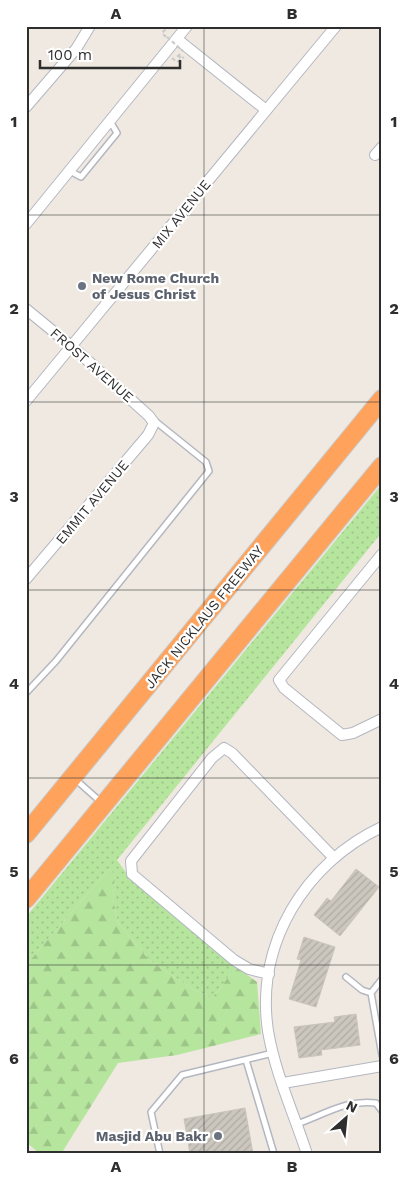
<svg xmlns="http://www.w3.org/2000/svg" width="408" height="1180" font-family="'Work Sans',sans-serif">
<defs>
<pattern id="grass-dots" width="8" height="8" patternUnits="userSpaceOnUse" patternTransform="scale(1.25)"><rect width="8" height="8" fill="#b6e59e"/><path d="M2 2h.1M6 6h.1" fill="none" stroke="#9dc588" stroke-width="1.8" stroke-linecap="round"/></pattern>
<pattern id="forest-firs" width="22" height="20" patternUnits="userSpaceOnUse" patternTransform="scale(1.25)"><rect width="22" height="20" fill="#b6e59e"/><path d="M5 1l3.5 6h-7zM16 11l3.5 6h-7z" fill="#9dc588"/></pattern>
<pattern id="building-hatch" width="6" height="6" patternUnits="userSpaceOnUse" patternTransform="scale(1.25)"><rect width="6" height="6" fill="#cbc7bf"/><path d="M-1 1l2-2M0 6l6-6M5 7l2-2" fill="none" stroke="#afaba4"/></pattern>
</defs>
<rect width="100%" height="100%" fill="#efe9e1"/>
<path fill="url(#grass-dots)" d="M 382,484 L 382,532 L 117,860 L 127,874 L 236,967 L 213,997 L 194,990 L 149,960 L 118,923 L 113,899 L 115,875 L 109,869 L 26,965 L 26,917 Z"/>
<path fill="url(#forest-firs)" d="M 109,869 L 115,875 L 113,899 L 118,923 L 149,960 L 194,990 L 213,997 L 236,967 L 257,982 L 261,1034 L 177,1055 L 118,1063 L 61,1154 L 40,1154 L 26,1142 L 26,965 Z"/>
<path fill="url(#building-hatch)" stroke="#cbc5ba" d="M 356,869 L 379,887 L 340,936 L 314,915 L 327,898 L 331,901 Z
M 304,937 L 335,947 L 316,1007 L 289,999 L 301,960 L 297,959 Z
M 356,1014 L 360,1045 L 321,1050 L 322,1055 L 299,1058 L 294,1027 L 335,1022 L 334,1017 Z
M 245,1108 L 253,1154 L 190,1154 L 184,1119 Z"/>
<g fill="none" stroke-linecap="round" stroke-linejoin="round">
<defs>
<path id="lane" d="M 70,171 L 81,177 L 117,133 L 110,121
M 26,693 L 56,661 L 209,471 L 206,462 L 155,421
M 75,779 L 102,803
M 346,977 L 362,990 L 371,993
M 382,979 L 371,993 L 382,1055
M 246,1060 L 274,1154
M 297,1124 C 323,1115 347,1099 376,1103 L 382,1111
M 160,1154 L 151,1112 L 182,1075 L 273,1053"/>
<path id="street" d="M 177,39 L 266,110
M 26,107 L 76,49 L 90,26
M 375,155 L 382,147
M 26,224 L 187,26
M 26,309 L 76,350 L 149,416 L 154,423 L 148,435 L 26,579
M 26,401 L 336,26
M 382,554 L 279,680 L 284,688 L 342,735 L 353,733 L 382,719
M 269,974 L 249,969 L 234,960 L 132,874 L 131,861 L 212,758 L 224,748 L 232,753 L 333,857
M 283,1083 L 382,1066
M 307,1154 C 294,1114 275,1073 268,1031 C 255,944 305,863 382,827"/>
<path id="highway" d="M 26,834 L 382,399
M 26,899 L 382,466"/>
</defs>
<use href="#lane" stroke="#b4b7c1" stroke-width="8"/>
<use href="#street" stroke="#b4b7c1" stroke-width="12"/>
<use href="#highway" stroke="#c9c9c9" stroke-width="20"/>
<path stroke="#c9c9c9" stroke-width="2" stroke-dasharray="4 2.5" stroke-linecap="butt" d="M 166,37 L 162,33 L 169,26
M 180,54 L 177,57 L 179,58 L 181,56
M 172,58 L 177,62 L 184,57"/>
<use href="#lane" stroke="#fff" stroke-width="5"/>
<use href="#street" stroke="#fff" stroke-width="10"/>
<use href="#highway" stroke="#ffa35c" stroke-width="18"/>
<path stroke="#c9c9c9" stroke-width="2" stroke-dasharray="4 2.5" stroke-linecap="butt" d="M 167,37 L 183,51"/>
</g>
<path fill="none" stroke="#2e2e2e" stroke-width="1" stroke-opacity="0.55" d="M 204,26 L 204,1154M 26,215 L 382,215M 26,402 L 382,402M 26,590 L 382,590M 26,778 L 382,778M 26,965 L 382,965"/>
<g fill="#6b7280" stroke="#fff" stroke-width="2">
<circle cx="82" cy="286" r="5"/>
<circle cx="218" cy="1136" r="5"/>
</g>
<g text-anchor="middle" stroke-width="4.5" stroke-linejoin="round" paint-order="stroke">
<g font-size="14" fill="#2e2e2e" stroke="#fff">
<text transform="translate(181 214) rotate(-51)" y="5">MIX AVENUE</text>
<text transform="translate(92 365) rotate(41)" y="5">FROST AVENUE</text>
<text transform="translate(92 502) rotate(-50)" y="5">EMMIT AVENUE</text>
<text transform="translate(204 617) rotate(-51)" y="5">JACK NICKLAUS FREEWAY</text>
</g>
<g font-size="14" font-weight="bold" fill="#5b616d" stroke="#fff" text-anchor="start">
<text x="92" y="283">New Rome Church<tspan x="92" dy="16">of Jesus Christ</tspan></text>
<text x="208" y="1141" text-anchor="end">Masjid Abu Bakr</text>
</g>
</g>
<rect width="408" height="1180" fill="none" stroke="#ffffff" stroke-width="55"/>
<g transform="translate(346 1118) rotate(27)" stroke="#ffffff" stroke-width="4" paint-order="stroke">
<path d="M0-4L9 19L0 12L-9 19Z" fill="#2e2e2e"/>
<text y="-8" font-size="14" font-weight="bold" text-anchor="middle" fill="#2e2e2e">N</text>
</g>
<path d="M40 60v8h140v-8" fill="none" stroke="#2e2e2e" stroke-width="2.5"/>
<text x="48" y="60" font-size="15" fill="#2e2e2e" stroke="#ffffff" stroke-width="4" paint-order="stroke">100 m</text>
<rect x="28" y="28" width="352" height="1124" fill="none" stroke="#2e2e2e" stroke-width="2"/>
<g font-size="16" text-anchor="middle" font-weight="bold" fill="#2e2e2e">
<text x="116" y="19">A</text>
<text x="292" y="19">B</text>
<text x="14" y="127">1</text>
<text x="394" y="127">1</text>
<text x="14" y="314">2</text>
<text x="394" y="314">2</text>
<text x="14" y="502">3</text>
<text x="394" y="502">3</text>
<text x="14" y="689">4</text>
<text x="394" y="689">4</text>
<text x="14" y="877">5</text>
<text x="394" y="877">5</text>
<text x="14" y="1064">6</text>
<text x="394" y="1064">6</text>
<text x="116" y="1172">A</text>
<text x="292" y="1172">B</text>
</g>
</svg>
